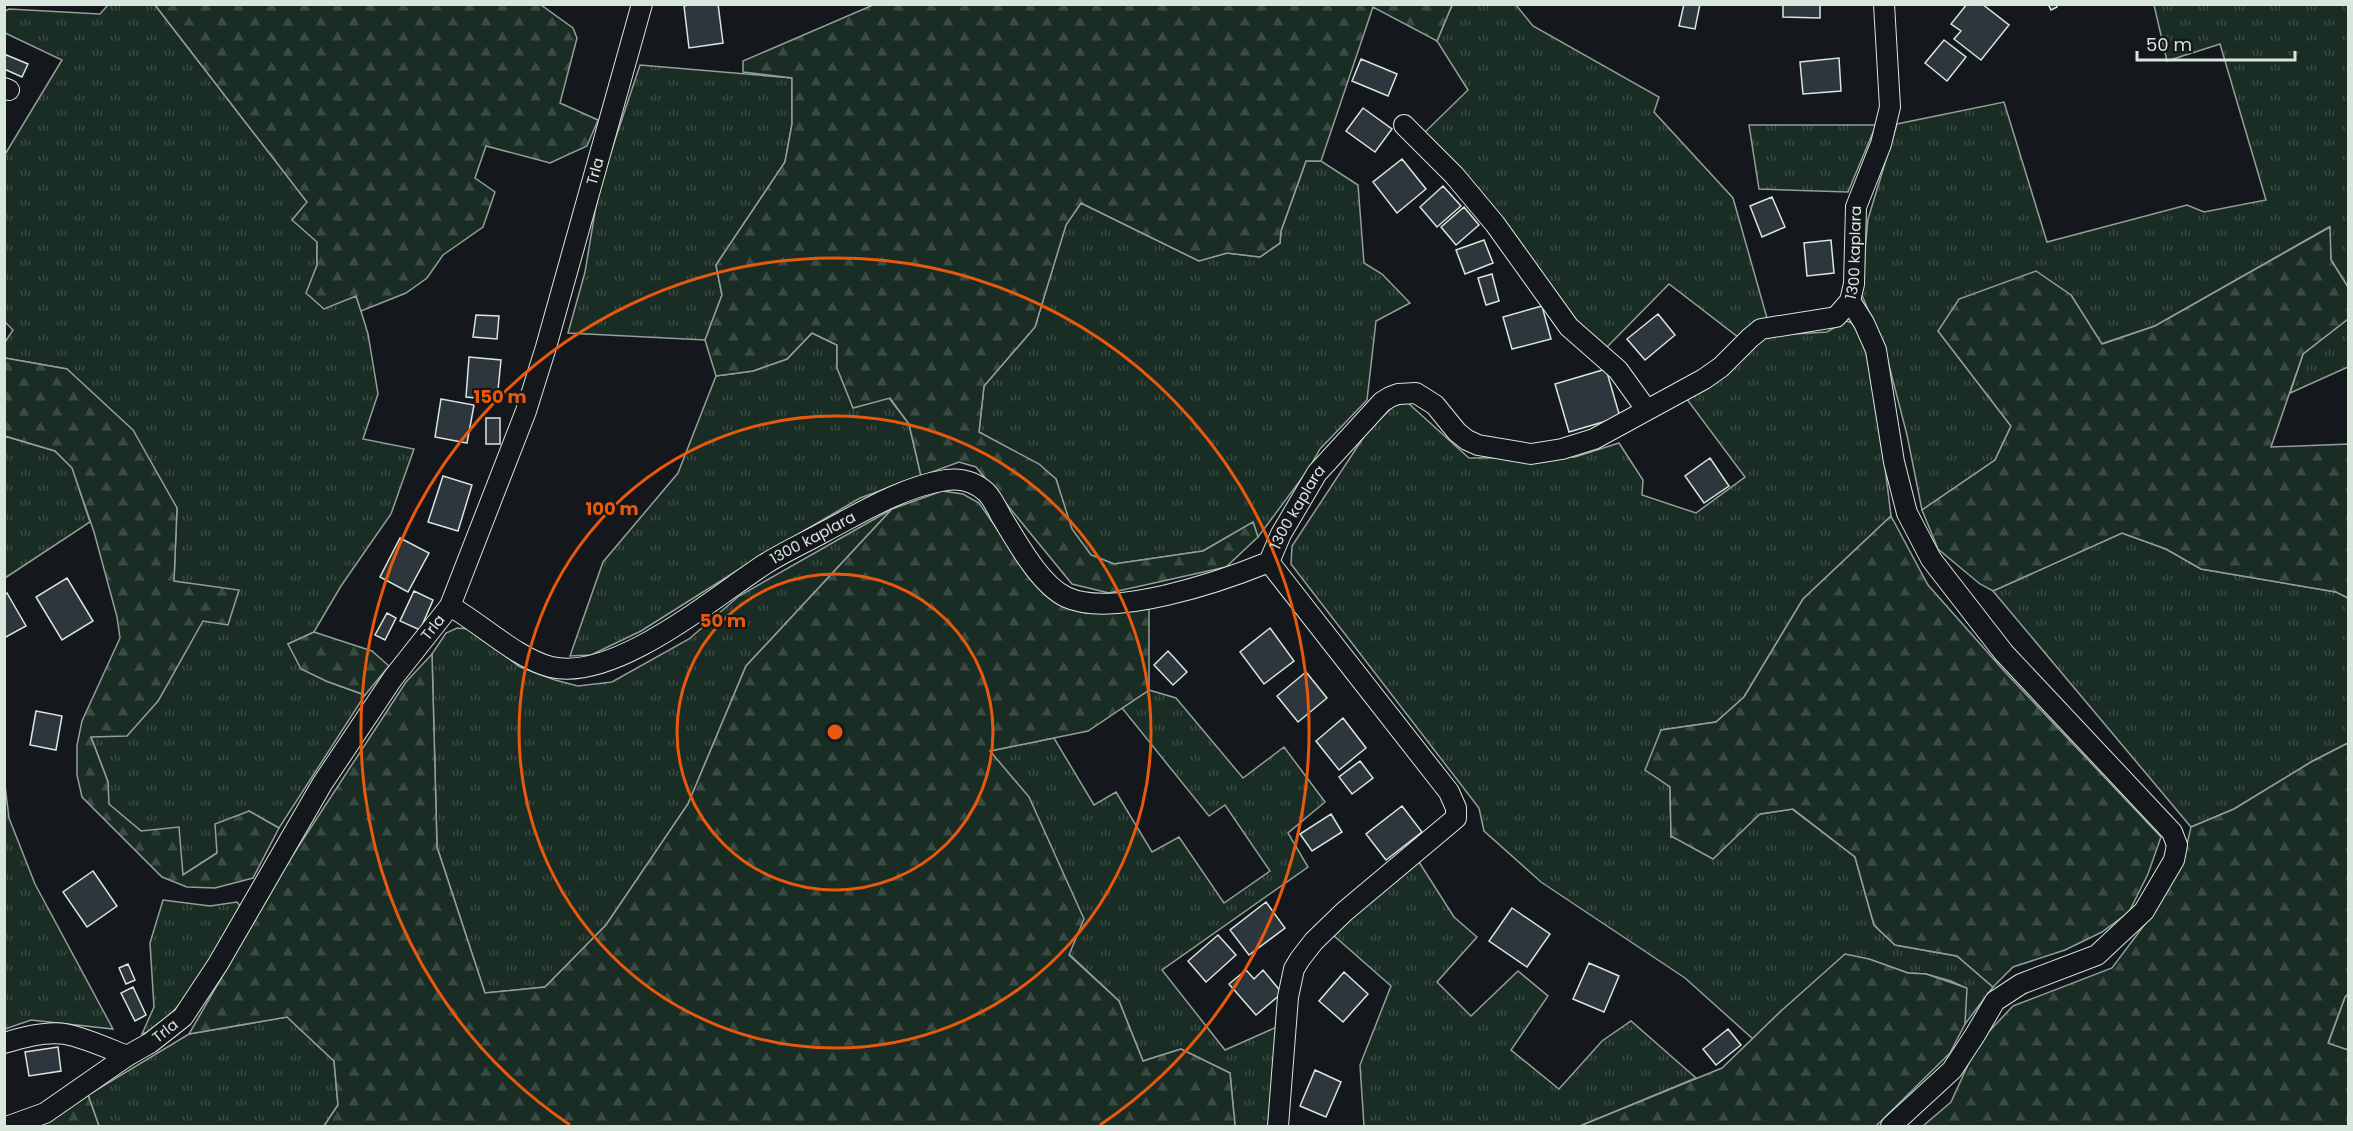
<svg xmlns="http://www.w3.org/2000/svg" width="2353" height="1131" font-family="Poppins,sans-serif">
<defs>
<pattern id="grass-tufts" width="24" height="20" patternUnits="userSpaceOnUse" patternTransform="scale(1.5)"><rect width="24" height="20" fill="#1a2d24"/><path d="M3 7l-1-3M5 7V3M7 7l1-3M15 17l-1-3M17 17v-4M19 17l1-3" fill="none" stroke="#3b4b43"/></pattern>
<pattern id="forest-firs" width="22" height="20" patternUnits="userSpaceOnUse" patternTransform="scale(1.5)"><rect width="22" height="20" fill="#1a2d24"/><path d="M5 1l3.5 6h-7zM16 11l3.5 6h-7z" fill="#3b4b43"/></pattern>
</defs>
<rect width="100%" height="100%" fill="#14181c"/>
<path fill="url(#grass-tufts)" stroke="#939e99" stroke-width="1.5" d="M 108,5 L 155,5 L 308,203 L 317,242 L 317,265 L 356,295 L 368,334 L 378,394 L 363,439 L 414,449 L 391,514 L 341,586 L 314,632 L 288,644 L 326,681 L 365,695 L 279,828 L 249,811 L 217,853 L 183,875 L 141,831 L 108,804 L 108,782 L 91,737 L 158,701 L 203,620 L 174,581 L 177,508 L 67,369 L 5,358 L 5,342 L 13,330 L 4,321 L 4,156 L 62,60 L 5,33 L 5,11 L 9,9 L 100,14 Z
M 1452,5 L 1516,5 L 1533,26 L 1659,97 L 1654,112 L 1733,198 L 1767,318 L 1738,337 L 1669,284 L 1607,347 L 1570,317 L 1484,197 L 1425,132 L 1468,90 L 1437,41 Z
M 2154,5 L 2348,5 L 2348,287 L 2331,260 L 2329,227 L 2155,326 L 2101,344 L 2071,295 L 1938,331 L 2011,426 L 1995,460 L 1922,510 L 1907,435 L 1885,350 L 1861,293 L 1868,219 L 1897,124 L 2004,102 L 2047,242 L 2187,205 L 2204,212 L 2266,200 L 2220,44 L 2167,61 Z
M 640,65 L 792,78 L 792,124 L 785,162 L 716,265 L 722,295 L 705,340 L 568,333 L 585,272 L 599,188 Z
M 1749,125 L 1876,125 L 1848,192 L 1759,189 Z
M 1306,161 L 1321,161 L 1358,185 L 1364,263 L 1382,274 L 1410,303 L 1376,321 L 1367,400 L 1320,449 L 1308,470 L 1258,537 L 1253,522 L 1203,551 L 1114,564 L 1091,555 L 1071,529 L 1056,479 L 979,432 L 984,386 L 1035,327 L 1066,224 L 1081,203 L 1199,261 L 1227,253 L 1260,257 L 1280,243 L 1281,231 Z
M 2348,319 L 2348,367 L 2290,393 L 2303,354 Z
M 1846,321 L 1852,323 L 1871,353 L 1891,516 L 1803,599 L 1744,697 L 1716,722 L 1661,730 L 1670,787 L 1671,837 L 1760,814 L 1792,809 L 1855,857 L 1874,925 L 1895,945 L 1957,956 L 1993,987 L 1965,1024 L 1966,988 L 1951,981 L 1926,974 L 1908,973 L 1869,959 L 1812,985 L 1781,1011 L 1753,1039 L 1685,978 L 1541,882 L 1484,831 L 1479,808 L 1291,564 L 1292,546 L 1369,429 L 1395,405 L 1408,403 L 1469,458 L 1575,457 L 1619,443 L 1643,480 L 1642,495 L 1696,513 L 1745,477 L 1686,398 L 1763,339 L 1779,335 L 1827,332 Z
M 812,333 L 837,345 L 837,368 L 889,398 L 909,424 L 921,476 L 860,498 L 754,560 L 641,631 L 591,655 L 570,656 L 603,562 L 678,473 L 716,376 L 753,371 L 787,359 Z
M 4,436 L 55,451 L 72,467 L 90,522 L 5,578 Z
M 892,509 L 746,666 L 688,804 L 606,925 L 545,987 L 485,993 L 437,847 L 432,654 L 446,633 L 457,628 L 469,629 L 520,667 L 555,680 L 578,686 L 612,682 L 689,639 L 739,596 Z
M 2122,533 L 2166,549 L 2201,569 L 2336,592 L 2348,598 L 2348,743 L 2311,762 L 2234,809 L 2191,827 L 1993,591 Z
M 1149,690 L 1176,698 L 1243,778 L 1284,747 L 1325,802 L 1288,833 L 1308,867 L 1162,970 L 1225,1050 L 1279,1026 L 1270,1126 L 1235,1126 L 1230,1073 L 1181,1049 L 1143,1061 L 1119,1001 L 1069,954 L 990,751 L 1054,738 L 1094,805 L 1116,792 L 1152,852 L 1179,837 L 1224,903 L 1270,871 L 1225,805 L 1209,816 L 1122,708 Z
M 4,777 L 9,818 L 35,884 L 113,1029 L 31,1020 L 5,1029 Z
M 1419,862 L 1454,917 L 1477,937 L 1437,982 L 1471,1016 L 1518,971 L 1548,996 L 1511,1050 L 1559,1089 L 1602,1041 L 1631,1021 L 1696,1078 L 1580,1126 L 1364,1126 L 1360,1065 L 1391,986 L 1333,935 L 1356,912 Z
M 163,900 L 210,906 L 237,902 L 240,906 L 231,929 L 181,1003 L 155,1030 L 142,1034 L 154,1007 L 150,943 Z
M 2348,994 L 2348,1050 L 2328,1044 L 2345,997 Z
M 287,1017 L 334,1061 L 338,1105 L 324,1126 L 99,1126 L 88,1095 L 189,1034 Z"/>
<path fill="url(#forest-firs)" stroke="#939e99" stroke-width="1.5" d="M 155,5 L 541,5 L 573,28 L 577,38 L 560,103 L 598,120 L 587,146 L 550,163 L 486,146 L 475,178 L 495,192 L 483,227 L 443,255 L 427,278 L 406,293 L 361,311 L 356,296 L 324,309 L 306,293 L 317,265 L 317,242 L 292,220 L 307,202 Z
M 873,5 L 1452,5 L 1437,41 L 1373,7 L 1321,161 L 1306,161 L 1281,231 L 1280,243 L 1260,257 L 1227,253 L 1199,261 L 1081,203 L 1066,225 L 1035,327 L 984,386 L 979,432 L 1039,464 L 1056,479 L 1072,529 L 1091,555 L 1114,564 L 1203,551 L 1253,522 L 1258,537 L 1226,567 L 1109,593 L 1072,584 L 976,467 L 959,462 L 921,476 L 909,424 L 890,398 L 853,408 L 837,368 L 837,345 L 812,333 L 787,359 L 753,371 L 716,376 L 705,340 L 722,295 L 716,265 L 785,162 L 792,124 L 792,78 L 743,72 L 743,61 Z
M 2330,227 L 2331,260 L 2348,287 L 2348,319 L 2303,354 L 2271,447 L 2348,444 L 2348,598 L 2336,592 L 2201,569 L 2166,549 L 2122,533 L 1993,591 L 1980,584 L 1938,549 L 1922,510 L 1995,460 L 2011,426 L 1938,331 L 1959,299 L 2036,271 L 2071,295 L 2102,344 L 2155,326 Z
M 5,358 L 67,369 L 133,430 L 177,508 L 174,581 L 239,590 L 228,625 L 203,621 L 158,701 L 127,736 L 91,737 L 108,782 L 109,804 L 141,831 L 179,827 L 183,875 L 217,853 L 215,824 L 249,811 L 279,828 L 253,878 L 215,888 L 187,887 L 162,877 L 82,797 L 77,775 L 77,745 L 82,721 L 120,638 L 117,617 L 94,532 L 72,468 L 55,451 L 5,436 Z
M 942,491 L 963,494 L 979,503 L 1024,568 L 1049,595 L 1085,613 L 1116,613 L 1149,606 L 1149,690 L 1088,731 L 990,751 L 1029,797 L 1084,919 L 1069,955 L 1119,1001 L 1143,1061 L 1181,1049 L 1230,1073 L 1235,1126 L 324,1126 L 338,1105 L 334,1061 L 287,1017 L 189,1034 L 289,861 L 406,682 L 432,654 L 437,847 L 485,993 L 545,987 L 606,925 L 688,804 L 746,666 L 892,509 Z
M 1891,516 L 1928,585 L 2005,672 L 2161,837 L 2148,874 L 2129,912 L 2102,932 L 2065,950 L 2013,967 L 1993,987 L 1957,956 L 1895,945 L 1874,925 L 1855,857 L 1793,809 L 1760,814 L 1713,859 L 1671,836 L 1670,787 L 1645,770 L 1661,730 L 1716,722 L 1744,697 L 1803,599 Z
M 314,632 L 372,651 L 389,666 L 365,695 L 326,681 L 301,669 L 288,644 Z
M 2348,743 L 2348,994 L 2345,997 L 2328,1043 L 2348,1050 L 2348,1126 L 1923,1126 L 1951,1102 L 1978,1043 L 2013,1006 L 2112,968 L 2157,908 L 2183,862 L 2191,827 L 2234,809 L 2311,762 Z
M 1845,954 L 1869,959 L 1908,973 L 1926,974 L 1967,988 L 1965,1024 L 1950,1053 L 1876,1126 L 1580,1126 L 1722,1068 L 1781,1011 Z
M 88,1095 L 99,1126 L 32,1126 Z"/>
<path fill="#2c363c" stroke="#d8e6dc" stroke-width="1.5" d="M 693,4 L 718,4 L 723,43 L 689,48 L 684,6 Z
M 1684,4 L 1700,4 L 1695,29 L 1679,26 Z
M 1783,4 L 1820,4 L 1820,18 L 1783,17 Z
M 1967,4 L 1982,4 L 2009,25 L 1981,60 L 1954,39 L 1961,31 L 1951,24 Z
M 2048,4 L 2056,4 L 2057,7 L 2051,10 Z
M 1944,40 L 1966,57 L 1947,81 L 1925,63 Z
M 4,54 L 28,64 L 22,77 L 4,69 Z
M 1839,58 L 1841,91 L 1803,94 L 1800,62 Z
M 1361,59 L 1397,74 L 1388,96 L 1352,81 Z
M 1363,108 L 1392,129 L 1375,152 L 1346,131 Z
M 1402,159 L 1426,189 L 1397,213 L 1373,182 Z
M 1443,186 L 1461,206 L 1437,227 L 1420,207 Z
M 1772,197 L 1785,227 L 1762,237 L 1750,206 Z
M 1464,207 L 1479,225 L 1456,245 L 1441,227 Z
M 1484,240 L 1493,263 L 1465,274 L 1456,250 Z
M 1831,240 L 1834,273 L 1807,276 L 1804,243 Z
M 1492,274 L 1499,301 L 1486,305 L 1478,278 Z
M 1542,306 L 1551,339 L 1512,349 L 1503,317 Z
M 1658,314 L 1675,335 L 1645,360 L 1627,339 Z
M 476,315 L 499,316 L 497,339 L 473,337 Z
M 469,357 L 501,360 L 497,400 L 466,397 Z
M 1606,369 L 1620,417 L 1569,432 L 1555,384 Z
M 441,399 L 474,405 L 467,443 L 435,437 Z
M 486,418 L 500,418 L 500,444 L 486,444 Z
M 1710,458 L 1729,486 L 1704,503 L 1685,476 Z
M 443,476 L 472,485 L 458,531 L 428,522 Z
M 400,538 L 429,553 L 408,592 L 380,577 Z
M 67,578 L 93,621 L 62,640 L 36,597 Z
M 414,591 L 433,600 L 420,630 L 400,621 Z
M 7,593 L 26,626 L 4,638 L 4,595 Z
M 387,613 L 396,618 L 385,640 L 375,635 Z
M 1270,628 L 1294,661 L 1264,684 L 1240,652 Z
M 1168,651 L 1187,672 L 1173,685 L 1154,665 Z
M 1306,672 L 1327,698 L 1298,722 L 1277,696 Z
M 36,711 L 62,716 L 56,750 L 30,745 Z
M 1343,718 L 1366,748 L 1339,770 L 1316,741 Z
M 1360,761 L 1373,778 L 1352,794 L 1339,777 Z
M 1402,806 L 1422,832 L 1386,860 L 1366,834 Z
M 1331,814 L 1342,832 L 1312,851 L 1300,834 Z
M 93,871 L 117,906 L 87,927 L 63,892 Z
M 1266,902 L 1285,928 L 1249,955 L 1230,930 Z
M 1512,908 L 1550,934 L 1527,967 L 1489,941 Z
M 1218,935 L 1236,955 L 1206,982 L 1188,961 Z
M 1589,963 L 1619,976 L 1604,1012 L 1573,999 Z
M 128,964 L 135,980 L 126,984 L 119,968 Z
M 1246,970 L 1254,979 L 1263,970 L 1282,993 L 1256,1015 L 1229,984 Z
M 1344,972 L 1368,994 L 1343,1022 L 1319,1001 Z
M 133,987 L 146,1015 L 135,1021 L 121,993 Z
M 1728,1029 L 1741,1045 L 1716,1065 L 1703,1049 Z
M 58,1047 L 61,1071 L 29,1076 L 25,1052 Z
M 1315,1070 L 1341,1082 L 1326,1117 L 1300,1106 Z"/>
<g fill="none" stroke-linecap="round" stroke-linejoin="round">
<defs>
<g id="street">
<path d="M 4,88 L 9,90"/>
<path d="M 1404,125 L 1454,175 L 1495,224 L 1569,327 L 1618,370 L 1646,409"/>
<path d="M 1850,301 L 1864,323 L 1876,350 L 1894,462 L 1907,513 L 1931,559 L 2004,653 L 2172,832 L 2177,845 L 2174,860 L 2144,911 L 2097,955 L 2021,984 L 1995,1001 L 1975,1035 L 1952,1070 L 1891,1126"/>
<path d="M 1269,562 L 1449,792 L 1456,808 L 1456,818 L 1344,912 L 1314,941 L 1300,959 L 1294,969 L 1288,997 L 1278,1126"/>
<path id="s1" d="M 450,606 C 480,623 518,659 551,667 C 615,682 714,597 765,564 C 784,552 804,543 824,532 C 862,512 902,487 946,480 C 961,478 975,482 986,492 C 992,498 997,508 1001,516 C 1016,540 1039,584 1066,597 C 1113,619 1222,581 1269,562 L 1281,534 L 1317,473 L 1382,402 L 1390,397 L 1398,394 L 1416,393 L 1435,405 L 1457,432 L 1467,440 L 1478,445 L 1531,454 L 1562,449 L 1594,439 L 1704,379 L 1721,367 L 1750,338 L 1761,329 L 1836,317 L 1850,301 L 1854,284 L 1856,207 L 1881,144 L 1890,107 L 1884,4"/>
<path d="M 4,1043 C 20,1038 48,1031 65,1034 C 86,1038 107,1048 127,1056"/>
<path id="s2" d="M 9,1126 L 45,1113 L 127,1056 L 150,1043 L 183,1017 L 218,964 L 322,784 L 393,678 L 450,606 L 526,411 L 546,347 L 642,4"/>
</g>
</defs>
<use href="#street" stroke="#d8e6dc" stroke-width="22"/>
<use href="#street" stroke="#14181c" stroke-width="20"/>
</g>
<g fill="none" stroke="#e8590c" stroke-width="3">
<circle cx="835" cy="732" r="158"/>
<circle cx="835" cy="732" r="316"/>
<path d="M570 1125A474 474 0 1 1 1100 1125"/>
</g>
<g text-anchor="middle" stroke-width="4.5" stroke-linejoin="round" paint-order="stroke">
<g font-size="15" fill="#d8e6dc" stroke="#14181c">
<text dy="5" stroke="none"><textPath href="#s2" startOffset="1156">Trla</textPath></text>
<text dy="5" stroke="none"><textPath href="#s1" startOffset="1730">1300 kaplara</textPath></text>
<text dy="5" stroke="none"><textPath href="#s1" startOffset="1010">1300 kaplara</textPath></text>
<text dy="5" stroke="none"><textPath href="#s1" startOffset="416">1300 kaplara</textPath></text>
<text dy="5" stroke="none"><textPath href="#s2" startOffset="670">Trla</textPath></text>
<text dy="5" stroke="none"><textPath href="#s2" startOffset="184">Trla</textPath></text>
</g>
</g>
<circle cx="835" cy="732" r="9" fill="#e8590c" stroke="#14181c" stroke-width="3"/>
<g font-size="18" text-anchor="middle" font-weight="bold" fill="#e8590c" stroke="#14181c" stroke-width="4.5" stroke-linejoin="round" paint-order="stroke">
<text x="500" y="403">150 m</text>
<text x="612" y="515">100 m</text>
<text x="723" y="627">50 m</text>
</g>
<rect width="2353" height="1131" fill="none" stroke="#d8e6dc" stroke-width="12"/>
<path d="M2137 51v9h158v-9" fill="none" stroke="#d8e6dc" stroke-width="3"/>
<text x="2146" y="51" font-size="18" fill="#d8e6dc" stroke="#14181c" stroke-width="4.5" paint-order="stroke">50 m</text>
</svg>
